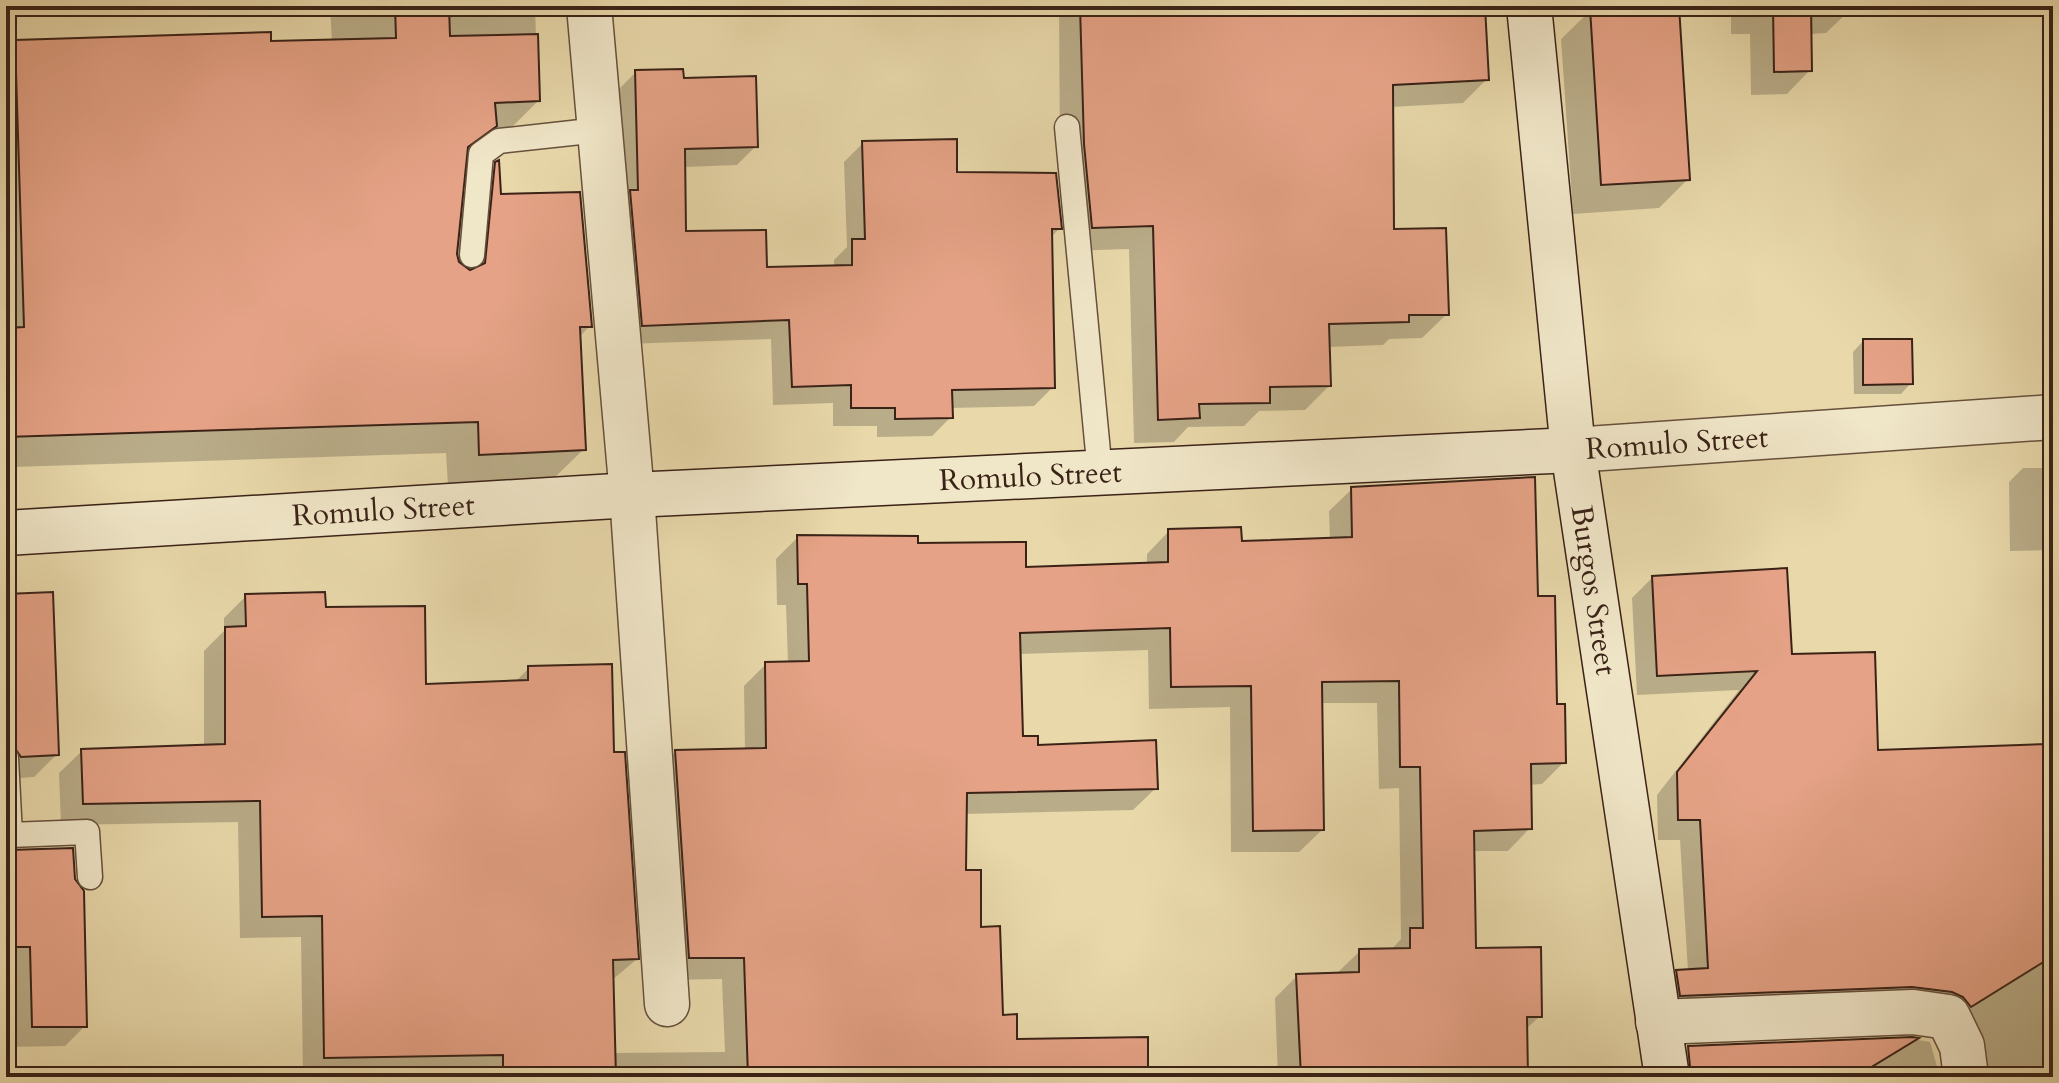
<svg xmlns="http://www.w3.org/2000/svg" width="2059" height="1083" font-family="Cardo,serif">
<rect width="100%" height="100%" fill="#e8d8aa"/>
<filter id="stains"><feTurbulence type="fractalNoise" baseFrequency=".0025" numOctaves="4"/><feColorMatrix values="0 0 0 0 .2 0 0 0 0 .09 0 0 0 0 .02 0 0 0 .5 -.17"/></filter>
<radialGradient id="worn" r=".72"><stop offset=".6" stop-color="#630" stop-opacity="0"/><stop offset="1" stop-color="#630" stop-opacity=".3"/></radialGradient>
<path fill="#0003" d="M 330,6 L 535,6 L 538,101 L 506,133 L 487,134 L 465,155 L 460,200 L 497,163 L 499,196 L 590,326 L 578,338 L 584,449 L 551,481 L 448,486 L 446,453 L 12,467 L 12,491 L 6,497 L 6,42 L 269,34 L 269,43 L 332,42 Z
M 1059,6 L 1483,6 L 1487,79 L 1463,103 L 1391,107 L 1392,231 L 1447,314 L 1422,338 L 1389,339 L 1383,345 L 1328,347 L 1329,386 L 1305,410 L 1259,411 L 1244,426 L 1188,427 L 1174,442 L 1134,443 L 1129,249 L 1068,251 L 1060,169 Z
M 1642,6 L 1677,6 L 1688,179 L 1659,208 L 1573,214 L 1561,39 L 1591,10 Z
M 1731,6 L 1850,6 L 1850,10 L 1826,33 L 1810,34 L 1810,70 L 1787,94 L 1751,95 L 1750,34 L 1731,34 Z
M 636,72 L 682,80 L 756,146 L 737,165 L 683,167 L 684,233 L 765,270 L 834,267 L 834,260 L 847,247 L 844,162 L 863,143 L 955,174 L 1060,228 L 1051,237 L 1053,387 L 1034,406 L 950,408 L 951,417 L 932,436 L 877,437 L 877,426 L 833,426 L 833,403 L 773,405 L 771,339 L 624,344 L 617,91 Z
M 1863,341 L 1911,383 L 1901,394 L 1854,394 L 1853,352 Z
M 2023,468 L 2053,468 L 2053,586 L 2051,550 L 2010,551 L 2009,482 Z
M 1352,489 L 1536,598 L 1564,762 L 1542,784 L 1529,785 L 1530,828 L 1508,851 L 1473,851 L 1474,950 L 1540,1016 L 1525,1030 L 1526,1077 L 1278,1077 L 1275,998 L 1297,976 L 1337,973 L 1360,951 L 1390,951 L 1401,939 L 1399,788 L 1379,789 L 1377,703 L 1320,703 L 1322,830 L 1299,852 L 1231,852 L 1230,707 L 1149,709 L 1148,650 L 1019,654 L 1021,738 L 1156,788 L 1133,810 L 965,814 L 964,872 L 1001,1017 L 1015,1041 L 1146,1077 L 303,1077 L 301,937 L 240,938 L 238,822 L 61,825 L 59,773 L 82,751 L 204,747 L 204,651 L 224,631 L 224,618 L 246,596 L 324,610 L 424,686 L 514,683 L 529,668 L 612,754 L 637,959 L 611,981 L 613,1053 L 725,1052 L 722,979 L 667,980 L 653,775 L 675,752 L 745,751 L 744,686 L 766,664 L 788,663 L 786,605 L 777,605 L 776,559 L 798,537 L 916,546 L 1024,569 L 1147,565 L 1147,554 L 1169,531 L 1240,543 L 1330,540 L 1329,511 Z
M 1653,577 L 1790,656 L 1876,753 L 2046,766 L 2053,787 L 2053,1077 L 1968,1077 L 1965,1056 L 1890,1007 L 1660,1016 L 1657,992 L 1677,972 L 1688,971 L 1680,840 L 1658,840 L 1657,795 L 1739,690 L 1637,695 L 1632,598 Z
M 51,594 L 57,754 L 34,777 L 6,779 L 6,596 Z
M 10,852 L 85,1026 L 65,1046 L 6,1047 L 6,856 Z
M 1912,1039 L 1930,1042 L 1940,1077 L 1668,1077 L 1668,1068 L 1688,1048 Z"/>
<path fill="#e5a286" stroke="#3a2217" stroke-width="2" d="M 395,6 L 449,6 L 450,36 L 538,34 L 540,101 L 495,103 L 497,126 L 468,147 L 457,254 L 459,262 L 470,270 L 485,263 L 495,162 L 499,160 L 501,194 L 580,192 L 592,327 L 580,327 L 586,450 L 479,455 L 478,422 L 6,437 L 6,328 L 24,327 L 15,40 L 271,32 L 271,41 L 396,38 Z
M 1080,6 L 1215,6 L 1215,12 L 1293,13 L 1485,6 L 1489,80 L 1393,85 L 1394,229 L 1446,228 L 1449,315 L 1409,315 L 1409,322 L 1329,324 L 1331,386 L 1270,387 L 1270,403 L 1199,404 L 1200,418 L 1158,420 L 1153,226 L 1092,228 L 1084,144 Z
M 1679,6 L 1690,180 L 1601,185 L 1590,8 Z
M 1773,6 L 1811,6 L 1812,71 L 1774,72 Z
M 683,69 L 684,78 L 756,76 L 758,147 L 685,149 L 686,231 L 766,230 L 767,267 L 852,265 L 852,239 L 865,239 L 862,141 L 957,139 L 957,172 L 1056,173 L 1062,229 L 1052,229 L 1055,388 L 952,390 L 953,418 L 895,419 L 895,408 L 851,408 L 851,385 L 792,387 L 789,320 L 642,326 L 630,190 L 638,190 L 635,70 Z
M 1863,339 L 1912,339 L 1913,384 L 1863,385 Z
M 1535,477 L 1538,596 L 1555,596 L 1557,704 L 1565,704 L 1566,763 L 1531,764 L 1532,829 L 1474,831 L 1476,948 L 1541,947 L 1542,1017 L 1527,1017 L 1528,1077 L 1301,1077 L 1296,974 L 1359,972 L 1359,949 L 1410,948 L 1410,928 L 1423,928 L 1420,767 L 1400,767 L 1399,681 L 1322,682 L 1324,830 L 1253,831 L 1251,686 L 1171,687 L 1170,628 L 1020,633 L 1023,736 L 1038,736 L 1038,745 L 1156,740 L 1158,789 L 967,793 L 966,870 L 981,870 L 981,927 L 1000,926 L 1003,1015 L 1017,1014 L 1017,1039 L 1148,1037 L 1148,1077 L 748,1077 L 744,958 L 689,958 L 675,750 L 766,748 L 765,662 L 809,661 L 807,584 L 798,584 L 797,535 L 918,536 L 918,543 L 1026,542 L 1026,567 L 1168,562 L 1168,529 L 1241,527 L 1242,541 L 1352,537 L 1351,487 Z
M 1787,568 L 1792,654 L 1875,652 L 1878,750 L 2047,744 L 2048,764 L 2053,763 L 2053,956 L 1971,1007 L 1963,997 L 1952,992 L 1912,987 L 1680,996 L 1676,970 L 1708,968 L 1700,820 L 1678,820 L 1677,772 L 1757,671 L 1657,676 L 1652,576 Z
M 53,592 L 59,755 L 21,757 L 12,744 L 6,594 Z
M 325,592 L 326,607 L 425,606 L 426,684 L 528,680 L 528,666 L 612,664 L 614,752 L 625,752 L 639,959 L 613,960 L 616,1077 L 503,1077 L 503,1055 L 324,1058 L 322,916 L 262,917 L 260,801 L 83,804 L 81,749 L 225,744 L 225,627 L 246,626 L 245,594 Z
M 73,848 L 75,879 L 84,891 L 87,1027 L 32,1027 L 30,947 L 12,947 L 9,850 Z
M 1912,1037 L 1919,1038 L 1855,1077 L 1691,1077 L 1688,1046 Z"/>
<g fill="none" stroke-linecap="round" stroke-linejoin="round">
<defs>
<path id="lane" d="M 1067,127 L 1100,473
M 472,255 L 481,154 L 499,141 L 599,130
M 6,758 L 10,835 L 87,832 L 90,877"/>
<g id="street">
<path d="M 589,6 L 632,495 L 667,1004"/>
<path id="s1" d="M 1573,450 L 2053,417"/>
<path d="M 1658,1022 L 1913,1012 L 1948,1017 L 1962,1046 L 1966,1077"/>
</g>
<g id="secondary">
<path id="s2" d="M 1529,6 L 1573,450 L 1667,1077"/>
<path id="s3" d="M 6,533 L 632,495 L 1573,450"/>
</g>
</defs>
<use href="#lane" stroke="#66503c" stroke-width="27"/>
<use href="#street" stroke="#66503c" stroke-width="47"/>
<use href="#secondary" stroke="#3a2217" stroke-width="47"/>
<use href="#lane" stroke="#f0e6c8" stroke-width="24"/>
<use href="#street" stroke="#f0e6c8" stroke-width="44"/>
<use href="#secondary" stroke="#f0e6c8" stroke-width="44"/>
</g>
<g text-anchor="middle" stroke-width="6" stroke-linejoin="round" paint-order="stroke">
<g font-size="30" fill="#3a2217" stroke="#f0e6c8">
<text dy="10" stroke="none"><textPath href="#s1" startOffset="104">Romulo Street</textPath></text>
<text dy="10" stroke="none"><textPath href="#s3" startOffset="1026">Romulo Street</textPath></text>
<text dy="10" stroke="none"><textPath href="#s3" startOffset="378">Romulo Street</textPath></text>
<text dy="10" stroke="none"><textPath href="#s2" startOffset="588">Burgos Street</textPath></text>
</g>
</g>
<rect width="2059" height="1083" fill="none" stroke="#e8d8aa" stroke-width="32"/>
<rect x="8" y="8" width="2043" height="1067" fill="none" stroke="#3a2217" stroke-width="4"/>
<rect x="16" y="16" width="2027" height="1051" fill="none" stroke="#3a2217" stroke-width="2"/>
<rect width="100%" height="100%" filter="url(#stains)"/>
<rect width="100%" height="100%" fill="url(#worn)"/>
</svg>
